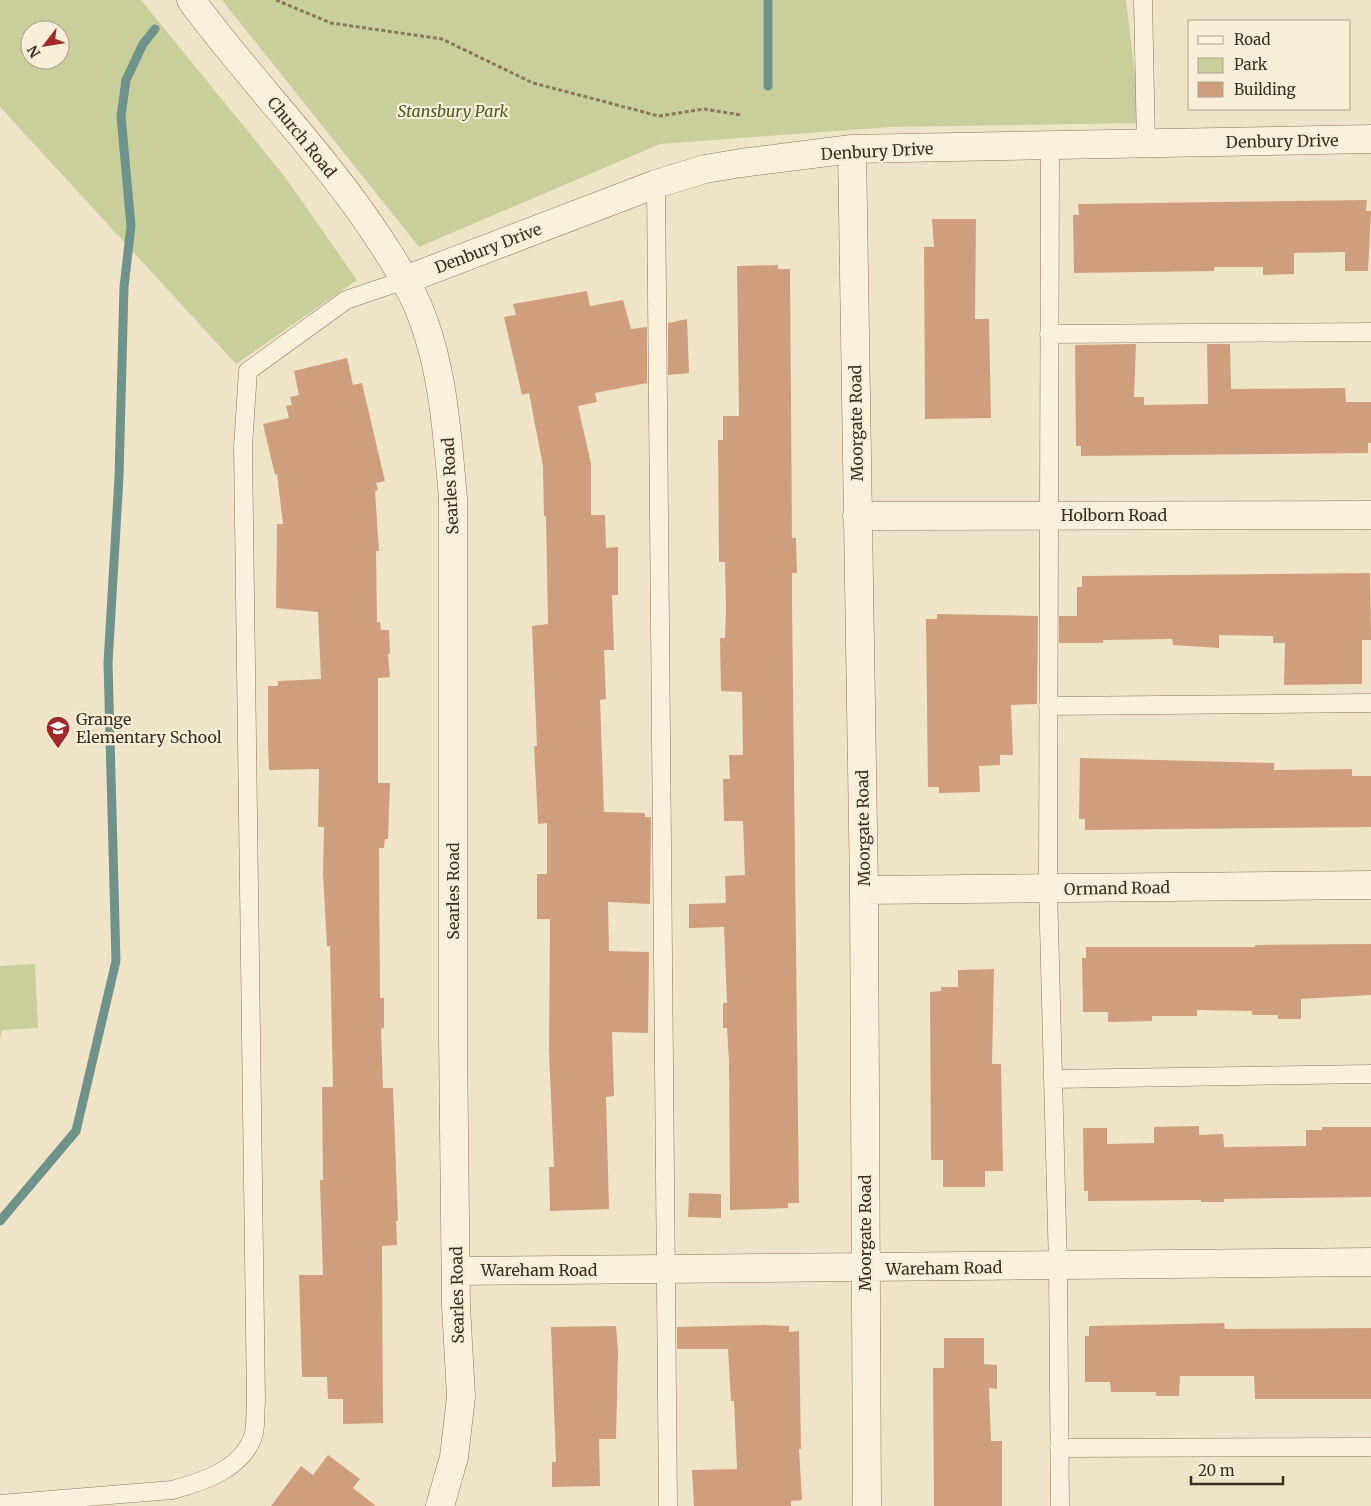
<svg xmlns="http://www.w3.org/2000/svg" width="1371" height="1506" font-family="Merriweather,serif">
<rect width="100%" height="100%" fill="#f0e4c8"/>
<path fill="#c9cf9b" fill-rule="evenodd" d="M 0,0 L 141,0 L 285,177 L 357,280 L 236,364 L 0,107 ZM 30,30 L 60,30 L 60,60 L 30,60 Z
M 222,0 L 1126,0 L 1141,123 L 890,127 L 660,144 L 419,247 Z
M 35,964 L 38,1028 L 2,1030 L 0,1039 L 0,966 Z"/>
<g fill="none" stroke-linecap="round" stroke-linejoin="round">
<path stroke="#6f938a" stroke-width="9" d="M 768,0 L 768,86
M 0,1221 L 76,1131 L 116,961 L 108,663 L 119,477 L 124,287 L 131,226 L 121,116 L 126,80 L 143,44 L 155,29"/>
</g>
<path fill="#cf9f7d" d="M 1367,200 L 1366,211 L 1371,211 L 1368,271 L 1345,271 L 1345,252 L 1294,253 L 1294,274 L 1263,275 L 1263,267 L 1214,267 L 1214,271 L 1074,273 L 1073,215 L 1079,215 L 1078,204 Z
M 932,219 L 976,219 L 975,319 L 989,319 L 991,418 L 925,419 L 924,247 L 934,247 Z
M 778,265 L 778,269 L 790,269 L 792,538 L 796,538 L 797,573 L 792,573 L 792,602 L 799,1203 L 788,1203 L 788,1208 L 730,1210 L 729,1061 L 727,1028 L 723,1028 L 723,1003 L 727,1003 L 724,927 L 689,928 L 689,904 L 726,903 L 725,876 L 745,875 L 743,821 L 724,821 L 723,779 L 730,779 L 729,755 L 743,755 L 742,692 L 721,691 L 720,638 L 725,638 L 726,610 L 725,562 L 719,562 L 718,440 L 723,440 L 723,416 L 739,416 L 737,266 Z
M 587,291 L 590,306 L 623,300 L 631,329 L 647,327 L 647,383 L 595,393 L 597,402 L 578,406 L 591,464 L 591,515 L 605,515 L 606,548 L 618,547 L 618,595 L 612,595 L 614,650 L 604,650 L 606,699 L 600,700 L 604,812 L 645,813 L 645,817 L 651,817 L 650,904 L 608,902 L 609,951 L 649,952 L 648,1033 L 612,1032 L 614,1096 L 606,1097 L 609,1209 L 550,1211 L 549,1167 L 554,1167 L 549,1051 L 550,919 L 537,919 L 537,874 L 547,874 L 547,823 L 538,824 L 534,746 L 537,746 L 532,626 L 548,624 L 546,516 L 544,516 L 543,466 L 529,393 L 522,395 L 504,317 L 516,315 L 513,304 Z
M 687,319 L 689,373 L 668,375 L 668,323 Z
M 1136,344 L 1134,397 L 1144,397 L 1144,405 L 1208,404 L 1207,344 L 1230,344 L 1231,389 L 1345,388 L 1346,402 L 1371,402 L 1371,443 L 1368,443 L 1368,453 L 1081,456 L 1081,446 L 1076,446 L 1075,345 Z
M 347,358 L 353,385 L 362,383 L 385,481 L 376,483 L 378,490 L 375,491 L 379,551 L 376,551 L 377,622 L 380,622 L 381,630 L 389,630 L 390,654 L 388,654 L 390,677 L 378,678 L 378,783 L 390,783 L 388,839 L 385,839 L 384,848 L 379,848 L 380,998 L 384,998 L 384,1028 L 381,1029 L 383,1088 L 393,1088 L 398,1221 L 396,1221 L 397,1245 L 382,1246 L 383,1423 L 343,1424 L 343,1399 L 328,1399 L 327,1377 L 302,1377 L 299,1275 L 323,1275 L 320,1180 L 323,1180 L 322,1087 L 333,1087 L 330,946 L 327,946 L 323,873 L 324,827 L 318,827 L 319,769 L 269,770 L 268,742 L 268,686 L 278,686 L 278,681 L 321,679 L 318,612 L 276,608 L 277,524 L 283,524 L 277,474 L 275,475 L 263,424 L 289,418 L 286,406 L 292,405 L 290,397 L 299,395 L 294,371 Z
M 1370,573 L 1371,640 L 1362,640 L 1362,684 L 1284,685 L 1285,643 L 1273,643 L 1273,636 L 1219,635 L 1219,648 L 1173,645 L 1172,639 L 1103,640 L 1103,643 L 1059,643 L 1059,616 L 1077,616 L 1077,587 L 1082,587 L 1082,576 Z
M 937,614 L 1038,616 L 1037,704 L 1011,705 L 1013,755 L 1000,755 L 1000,765 L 979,766 L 980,792 L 939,793 L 939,787 L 928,787 L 926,619 L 937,619 Z
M 1080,758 L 1274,763 L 1274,770 L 1352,769 L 1352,776 L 1371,776 L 1371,827 L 1085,830 L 1085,819 L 1079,819 Z
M 1371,944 L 1371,995 L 1301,999 L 1301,1019 L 1278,1019 L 1278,1015 L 1252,1015 L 1252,1011 L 1197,1010 L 1197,1016 L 1152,1016 L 1152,1021 L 1108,1022 L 1108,1012 L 1083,1012 L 1082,958 L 1086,958 L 1086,947 L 1255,947 L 1255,945 Z
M 994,969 L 992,1064 L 1001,1064 L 1003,1171 L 985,1171 L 985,1187 L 943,1187 L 943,1160 L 931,1160 L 930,992 L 941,991 L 941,987 L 958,987 L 958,970 Z
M 1199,1126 L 1199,1135 L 1223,1134 L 1224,1147 L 1306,1146 L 1306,1130 L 1322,1130 L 1322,1127 L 1371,1127 L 1371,1197 L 1224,1199 L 1224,1202 L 1201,1202 L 1201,1200 L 1088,1201 L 1088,1191 L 1084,1191 L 1083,1128 L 1107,1128 L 1107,1144 L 1154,1143 L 1154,1127 Z
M 689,1193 L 721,1194 L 721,1218 L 688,1217 Z
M 1224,1323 L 1225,1329 L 1371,1328 L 1371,1399 L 1255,1399 L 1254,1376 L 1180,1376 L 1179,1396 L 1156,1396 L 1156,1392 L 1111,1392 L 1110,1382 L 1085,1382 L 1085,1336 L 1089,1336 L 1089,1326 Z
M 764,1325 L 789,1326 L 789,1332 L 799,1331 L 801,1449 L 799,1449 L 802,1500 L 791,1501 L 791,1506 L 694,1506 L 692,1470 L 737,1469 L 734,1401 L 731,1401 L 728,1349 L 677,1349 L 677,1327 Z
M 616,1326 L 618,1351 L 616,1439 L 599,1439 L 600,1486 L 552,1487 L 552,1462 L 556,1462 L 551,1327 Z
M 944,1338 L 984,1338 L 984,1364 L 997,1365 L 997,1389 L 989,1388 L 991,1441 L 1002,1441 L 1002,1506 L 934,1506 L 933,1368 L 944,1368 Z
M 328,1455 L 360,1479 L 353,1488 L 376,1506 L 271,1506 L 301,1466 L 313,1475 Z"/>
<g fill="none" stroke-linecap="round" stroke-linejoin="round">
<defs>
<path id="service" d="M 1143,0 L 1146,144
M 1050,146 L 1048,888 L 1058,1266 L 1060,1506
M 656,184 L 668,1506
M 1049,334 L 1371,332
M 1048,706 L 1371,703
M 1053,1079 L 1371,1074
M 1059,1448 L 1371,1447
M 0,1504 L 172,1490 C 203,1482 245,1468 254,1433 C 256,1423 255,1412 256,1402 L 243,447 L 248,371 L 346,300 L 405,280"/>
<path id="minor" d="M 191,0 C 252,83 326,156 382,243 C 394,262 407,281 416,302 C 443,362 447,433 453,498 L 453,1038 L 456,1306 L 461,1397 L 454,1457 L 440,1506
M 852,149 L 864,890 L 867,1506
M 405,280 L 656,184 L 705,169 L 741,163 L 852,149 L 1371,139
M 857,516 L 1371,515
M 864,890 L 1371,885
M 456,1271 L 1371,1262"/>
</defs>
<use href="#service" stroke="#8d765c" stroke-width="19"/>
<use href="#minor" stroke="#8d765c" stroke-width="29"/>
<path stroke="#8d765c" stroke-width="3" stroke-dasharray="4 2.5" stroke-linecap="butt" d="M 276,0 L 331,23 L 442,39 L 533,83 L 659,116 L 704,109 L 741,115"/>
<use href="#service" stroke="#faf1dc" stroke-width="18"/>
<use href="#minor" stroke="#faf1dc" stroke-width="28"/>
</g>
<defs>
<symbol id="school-pin" viewBox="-11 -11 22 30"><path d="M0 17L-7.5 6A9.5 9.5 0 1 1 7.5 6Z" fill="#9e2a2b" stroke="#f7eed8"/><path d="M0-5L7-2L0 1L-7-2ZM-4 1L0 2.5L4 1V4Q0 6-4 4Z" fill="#fff"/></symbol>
</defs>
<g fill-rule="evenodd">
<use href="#school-pin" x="44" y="714" width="28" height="38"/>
</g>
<g text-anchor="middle" stroke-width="4.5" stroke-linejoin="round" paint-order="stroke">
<g font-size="16" font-style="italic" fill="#4d5a26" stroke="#f7eed8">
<text x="453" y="117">Stansbury Park</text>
</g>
<g font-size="16" fill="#3d2e20" stroke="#f7eed8">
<text transform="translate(302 137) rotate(51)" y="6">Church Road</text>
<text transform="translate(1282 141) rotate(-1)" y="6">Denbury Drive</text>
<text transform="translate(877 151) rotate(-3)" y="6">Denbury Drive</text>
<text transform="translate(488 248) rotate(-21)" y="6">Denbury Drive</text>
<text transform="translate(856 423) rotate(-91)" y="6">Moorgate Road</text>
<text transform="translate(450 486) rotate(-93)" y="6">Searles Road</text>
<text x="1114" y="521">Holborn Road</text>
<text transform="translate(863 828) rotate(-91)" y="6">Moorgate Road</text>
<text transform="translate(1117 888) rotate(-1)" y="6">Ormand Road</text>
<text transform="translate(453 891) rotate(-90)" y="6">Searles Road</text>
<text transform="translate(865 1233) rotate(-90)" y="6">Moorgate Road</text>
<text transform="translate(944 1268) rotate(-1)" y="6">Wareham Road</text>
<text x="539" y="1276">Wareham Road</text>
<text transform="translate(457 1295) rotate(-91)" y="6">Searles Road</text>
</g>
<g font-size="16" fill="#3d2e20" stroke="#f7eed8" text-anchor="start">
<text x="76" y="725">Grange<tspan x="76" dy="18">Elementary School</tspan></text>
</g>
</g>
<rect x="1188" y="20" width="162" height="90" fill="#f7eed8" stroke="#ada18e"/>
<rect x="1198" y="36" width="25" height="8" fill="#faf1dc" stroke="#ada18e"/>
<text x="1234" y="45" font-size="15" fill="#3d2e20">Road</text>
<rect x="1198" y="58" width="25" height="15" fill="#c9cf9b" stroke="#ada18e"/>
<text x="1234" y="70" font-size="15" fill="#3d2e20">Park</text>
<rect x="1198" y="82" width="25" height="15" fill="#cf9f7d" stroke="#ada18e"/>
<text x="1234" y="95" font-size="15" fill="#3d2e20">Building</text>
<g transform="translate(45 45) rotate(239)"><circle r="24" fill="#f7eed8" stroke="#ada18e"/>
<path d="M0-4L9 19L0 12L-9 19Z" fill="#9e2a2b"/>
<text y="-8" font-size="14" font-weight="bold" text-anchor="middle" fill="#3d2e20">N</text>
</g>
<path d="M1191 1476v8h92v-8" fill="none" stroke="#3d2e20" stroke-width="2.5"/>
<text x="1198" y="1476" font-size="15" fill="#3d2e20" stroke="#f7eed8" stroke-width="4" paint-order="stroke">20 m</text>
</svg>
